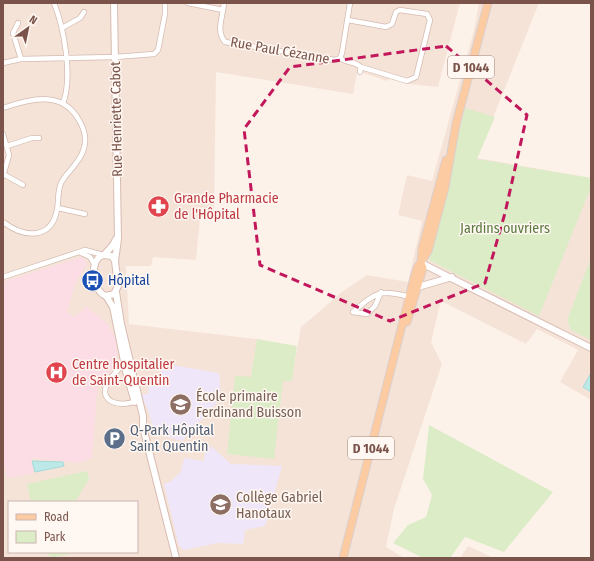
<svg xmlns="http://www.w3.org/2000/svg" width="594" height="561" font-family="'Fira Sans Condensed',sans-serif">
<rect width="100%" height="100%" fill="#fdf2ea"/>
<path fill="#f5e3d8" fill-rule="evenodd" d="M 3,3 L 460,3 L 438,87 L 408,84 L 391,78 L 387,81 L 360,72 L 357,73 L 353,94 L 216,72 L 214,213 L 200,218 L 196,260 L 153,257 L 151,266 L 126,266 L 129,324 L 257,339 L 254,378 L 292,378 L 301,327 L 343,291 L 367,275 L 408,282 L 422,221 L 398,215 L 407,175 L 432,181 L 474,30 L 479,3 L 539,3 L 477,158 L 591,178 L 591,400 L 560,382 L 578,350 L 537,329 L 526,344 L 441,301 L 431,342 L 442,364 L 394,509 L 386,547 L 404,558 L 3,558 ZM 9,502 L 137,502 L 137,552 L 9,552 Z
M 468,546 L 494,558 L 460,558 Z"/>
<path fill="#efe6fa" d="M 166,364 L 219,373 L 221,398 L 182,441 L 154,433 L 149,412 L 141,395 L 149,393 L 148,389 Z
M 211,446 L 231,464 L 282,466 L 265,526 L 245,530 L 243,544 L 217,543 L 184,550 L 179,546 L 164,484 L 171,481 L 181,472 L 184,458 L 204,461 L 205,454 Z"/>
<path fill="#fcdde5" d="M 82,257 L 87,264 L 75,284 L 67,312 L 74,317 L 88,306 L 89,309 L 106,322 L 115,337 L 118,361 L 102,382 L 98,382 L 92,458 L 79,463 L 32,458 L 34,473 L 7,478 L 3,461 L 3,282 Z"/>
<path fill="#dcecc7" d="M 465,108 L 495,117 L 477,159 L 591,178 L 591,187 L 539,316 L 429,260 Z
M 591,258 L 591,340 L 571,330 L 567,320 Z
M 257,339 L 297,346 L 292,381 L 283,381 L 274,459 L 227,454 L 235,376 L 253,377 L 251,375 Z
M 429,425 L 553,492 L 504,552 L 465,537 L 450,558 L 423,558 L 393,543 L 408,525 L 426,517 L 432,495 L 423,479 Z
M 87,471 L 89,479 L 75,502 L 31,502 L 27,484 Z
M 47,552 L 69,552 L 69,554 L 52,558 L 51,555 L 48,556 Z"/>
<path fill="#bce9e8" stroke="#a2dbda" d="M 591,373 L 591,392 L 583,387 Z
M 32,461 L 63,462 L 64,466 L 35,472 Z"/>
<g fill="none" stroke-linecap="round" stroke-linejoin="round">
<defs>
<path id="street" d="M 54,3 C 64,28 73,77 63,103
M 188,3 L 223,10 L 224,3
M 223,10 C 221,22 217,32 225,42 L 335,60 L 340,58 L 342,53 L 350,3
M 348,20 L 386,27 L 392,24 L 396,12 L 400,10 L 427,14 L 430,20 L 416,77 L 407,81 L 361,67
M 18,23 L 13,33 L 21,59
M 62,28 L 80,18 L 84,12
M 340,58 C 346,63 355,61 361,67 L 360,72
M 3,63 L 21,59 L 115,57 L 154,54 L 158,50 L 165,14 L 165,3
M 3,108 C 31,98 64,90 80,122 C 85,131 87,141 83,151 C 79,164 67,171 61,183 C 57,193 59,201 57,210 C 51,241 23,237 3,222
M 3,134 L 9,155 L 3,176
M 7,146 L 32,138 L 39,138
M 5,175 L 23,185
M 58,208 L 85,214
M 79,252 L 90,257 L 94,264
M 3,277 L 85,250 L 103,255
M 353,312 C 376,292 380,289 410,297
M 353,312 L 367,314 L 375,306 L 381,292
M 127,365 L 122,365 C 117,372 108,379 106,386 C 100,404 124,407 135,401"/>
<path id="secondary" d="M 114,3 L 118,239 L 115,261 L 118,286 L 114,294 L 106,296 C 93,292 88,260 103,255 L 112,256 L 115,261
M 105,254 L 113,245 L 116,239
M 421,263 L 591,348
M 418,287 L 452,277
M 116,292 L 121,324 L 143,416 L 143,427 L 176,558
M 106,296 L 113,307 L 127,376 L 135,402"/>
<path id="primary" d="M 407,322 L 423,268 L 421,263 L 422,249 L 446,160
M 343,558 L 414,278 L 417,268 L 428,251 L 445,187 L 456,124 L 488,3"/>
</defs>
<use href="#street" stroke="#d3bbb1" stroke-width="6"/>
<use href="#secondary" stroke="#d8bbb1" stroke-width="8"/>
<use href="#primary" stroke="#dacfcd" stroke-width="9"/>
<use href="#street" stroke="#fff" stroke-width="4.5"/>
<use href="#secondary" stroke="#fff" stroke-width="6"/>
<use href="#primary" stroke="#fdcba1" stroke-width="7"/>
</g>
<path fill="none" stroke="#c2185b" stroke-width="3" stroke-dasharray="8 5" stroke-linejoin="round" d="M 446,46 L 527,115 L 505,213 L 485,283 L 390,321 L 260,265 L 244,129 L 290,67 Z"/>
<defs>
<symbol id="pharmacy-disc" viewBox="-11 -11 22 22"><circle r="9.5" fill="#e0444e" stroke="#fff7f1"/><path d="M-2-6h4v4h4v4h-4v4h-4v-4h-4v-4h4Z" fill="#fff"/></symbol>
<symbol id="bus-disc" viewBox="-11 -11 22 22"><circle r="9.5" fill="#1a4fb4" stroke="#fff7f1"/><path d="M-5-6H5V4H4V6H2V4H-2V6H-4V4H-5ZM-3.5-4V0h7V-4ZM-3.5 1.2v1.5H-2V1.2ZM2 1.2v1.5H3.5V1.2Z" fill="#fff"/></symbol>
<symbol id="hospital-disc" viewBox="-11 -11 22 22"><circle r="9.5" fill="#e0444e" stroke="#fff7f1"/><path d="M-5-5h3v3.5h4V-5h3V5h-3V1.5h-4V5h-3Z" fill="#fff"/></symbol>
<symbol id="school-disc" viewBox="-11 -11 22 22"><circle r="9.5" fill="#8d6e63" stroke="#fff7f1"/><path d="M0-5L7-2L0 1L-7-2ZM-4 1L0 2.5L4 1V4Q0 6-4 4Z" fill="#fff"/></symbol>
<symbol id="parking-disc" viewBox="-11 -11 22 22"><circle r="9.5" fill="#5c6f8a" stroke="#fff7f1"/><path d="M-3.5-5.5H1a3.5 3.5 0 0 1 0 7H-1V5.5H-3.5ZM-1-3.4V-.6H.8a1.4 1.4 0 0 0 0-2.8Z" fill="#fff"/></symbol>
</defs>
<g fill-rule="evenodd">
<use href="#pharmacy-disc" x="146" y="194" width="25" height="25"/>
<use href="#bus-disc" x="80" y="268" width="25" height="25"/>
<use href="#hospital-disc" x="44" y="360" width="25" height="25"/>
<use href="#school-disc" x="168" y="392" width="25" height="25"/>
<use href="#parking-disc" x="102" y="426" width="25" height="25"/>
<use href="#school-disc" x="208" y="492" width="25" height="25"/>
</g>
<g text-anchor="middle" stroke-width="3" stroke-linejoin="round" paint-order="stroke">
<g fill="#fff7f1" stroke="#a2857d" stroke-width="1">
<rect x="448" y="56" width="46" height="22" rx="3"/>
<rect x="348" y="437" width="46" height="22" rx="3"/>
</g>
<g font-size="13" font-weight="bold" fill="#7a544b">
<text x="471" y="72">D 1044</text>
<text x="371" y="453">D 1044</text>
</g>
<g font-size="14" fill="#7a544b" stroke="#fff7f1">
<text transform="translate(280 50) rotate(10)" y="5">Rue Paul Cézanne</text>
<text transform="translate(116 119) rotate(-91)" y="5">Rue Henriette Cabot</text>
</g>
<g font-size="14" fill="#be3a42" stroke="#fff7f1" text-anchor="start">
<text x="174" y="203">Grande Pharmacie<tspan x="174" dy="16">de l'Hôpital</tspan></text>
<text x="72" y="369">Centre hospitalier<tspan x="72" dy="16">de Saint-Quentin</tspan></text>
</g>
<g font-size="14" fill="#5b7a40" stroke="#fff7f1">
<text x="505" y="233">Jardins ouvriers</text>
</g>
<g font-size="14" fill="#164399" stroke="#fff7f1" text-anchor="start">
<text x="108" y="285">Hôpital</text>
</g>
<g font-size="14" fill="#785e54" stroke="#fff7f1" text-anchor="start">
<text x="196" y="401">École primaire<tspan x="196" dy="16">Ferdinand Buisson</tspan></text>
<text x="236" y="502">Collège Gabriel<tspan x="236" dy="16">Hanotaux</tspan></text>
</g>
<g font-size="14" fill="#4e5e75" stroke="#fff7f1" text-anchor="start">
<text x="130" y="435">Q-Park Hôpital<tspan x="130" dy="16">Saint Quentin</tspan></text>
</g>
</g>
<rect width="594" height="561" fill="none" stroke="#7a544b" stroke-width="8"/>
<rect x="8" y="501" width="130" height="52" fill="#fff7f1" stroke="#cab6af"/>
<rect x="16" y="514" width="20" height="6" fill="#fdcba1" stroke="#cab6af"/>
<text x="44" y="521" font-size="12" fill="#7a544b">Road</text>
<rect x="16" y="531" width="20" height="12" fill="#dcecc7" stroke="#cab6af"/>
<text x="44" y="541" font-size="12" fill="#7a544b">Park</text>
<g transform="translate(28 28) rotate(33)" stroke="#fff7f1" stroke-width="3" paint-order="stroke">
<path d="M0-3L7 15L0 10L-7 15Z" fill="#7a544b"/>
<text y="-6" font-size="11" font-weight="bold" text-anchor="middle" fill="#7a544b">N</text>
</g>
</svg>
